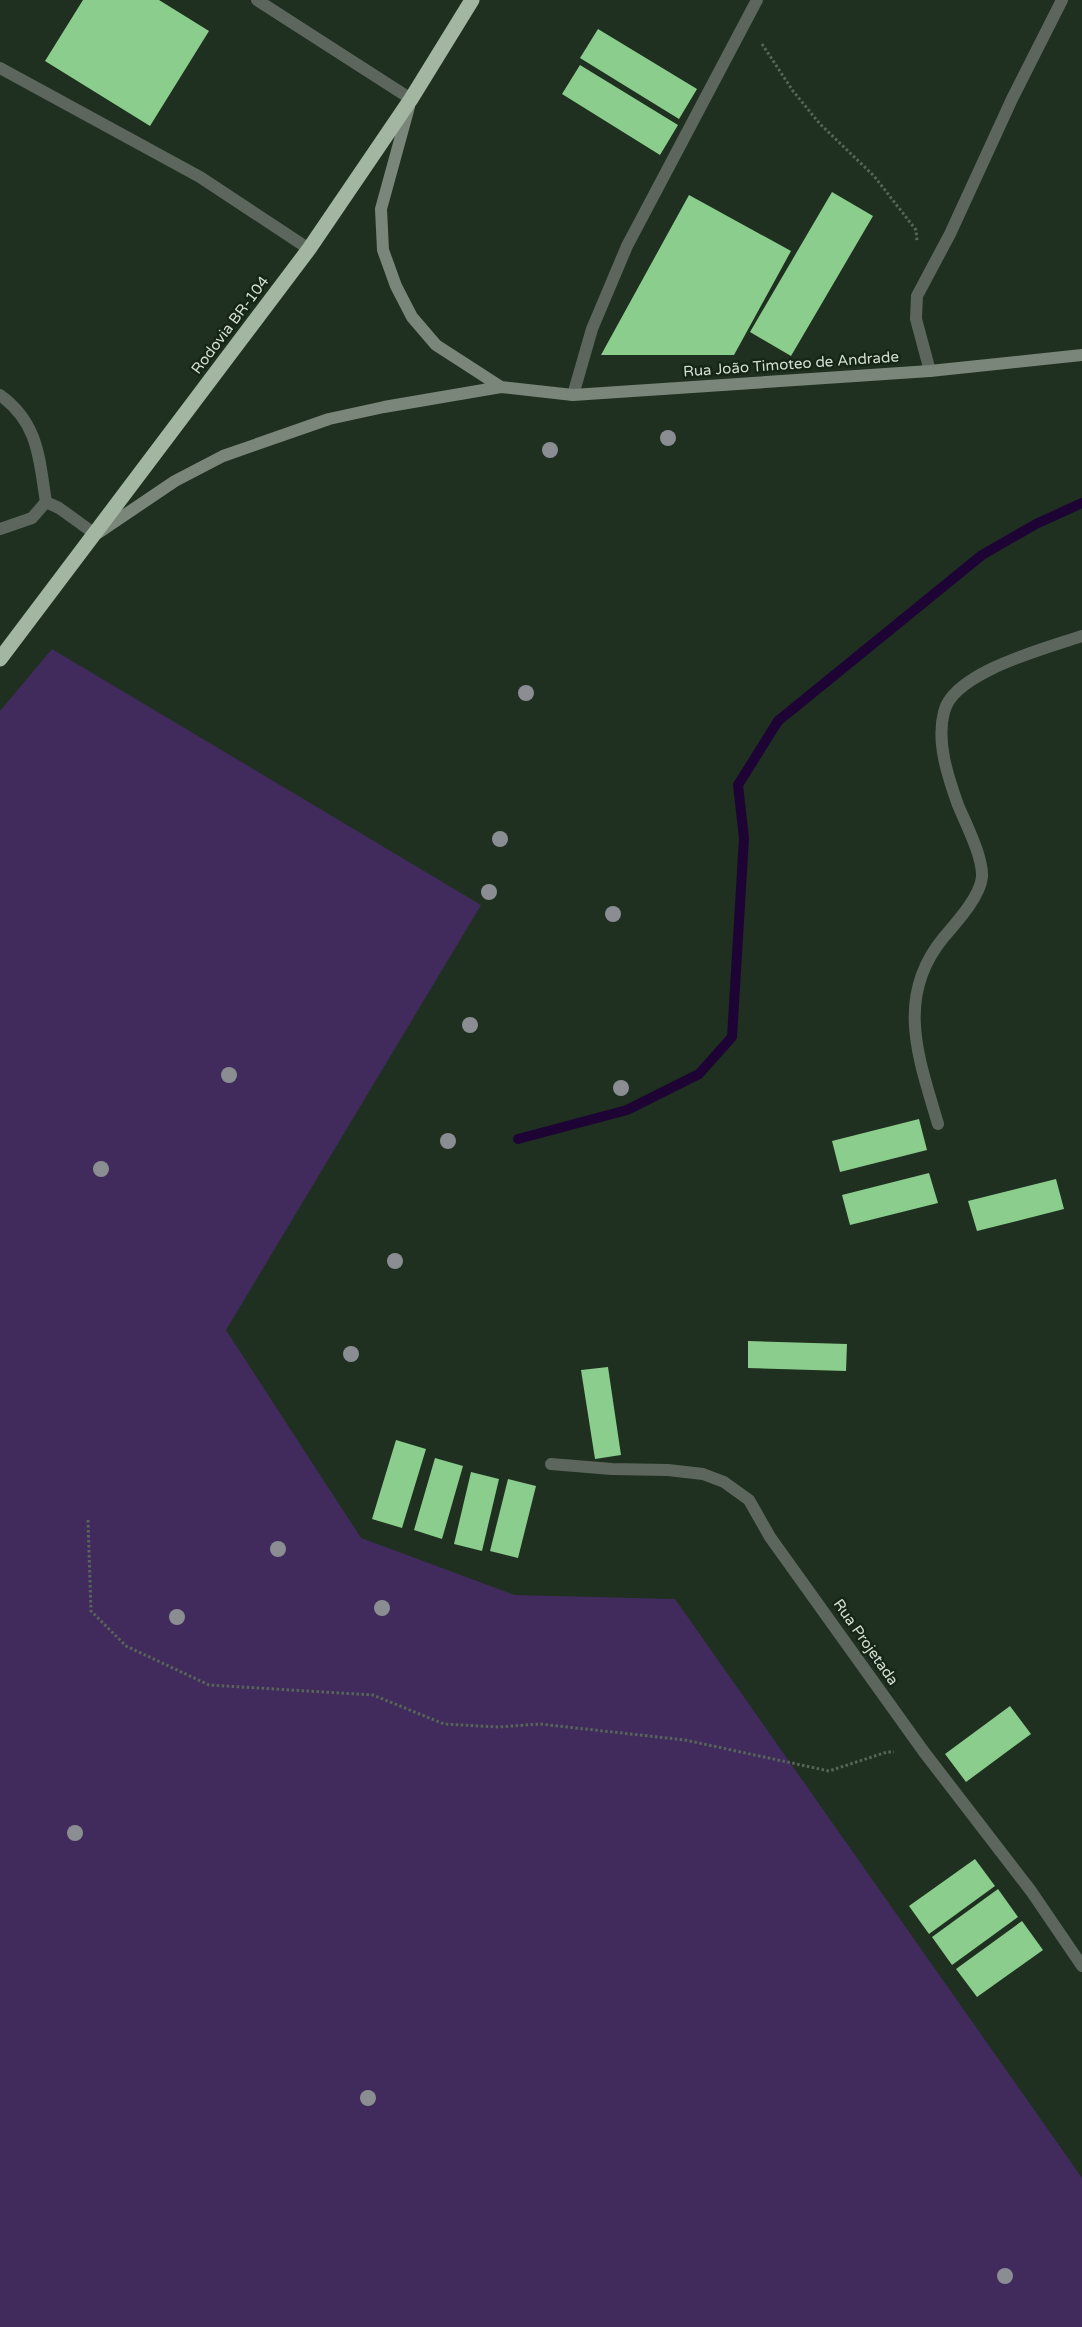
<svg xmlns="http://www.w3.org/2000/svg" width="1082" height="2327" font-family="'Varela Round',sans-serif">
<rect width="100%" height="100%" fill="#1f3020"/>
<path fill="#412b5c" d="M 52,649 L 481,905 L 226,1330 L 361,1538 L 515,1595 L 675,1599 L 1082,2178 L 1082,2327 L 0,2327 L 0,711 Z"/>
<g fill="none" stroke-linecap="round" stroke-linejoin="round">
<path stroke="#1d0435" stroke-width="10" d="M 518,1139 L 627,1110 L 699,1074 L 732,1037 L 744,838 L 738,785 L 778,721 L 982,555 L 1036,524 L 1082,503"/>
</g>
<path fill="#8acd8c" d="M 83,0 L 159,0 L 209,31 L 150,126 L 45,61 Z
M 598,29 L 697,89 L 679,119 L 580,58 Z
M 580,65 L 678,125 L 660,155 L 562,94 Z
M 832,192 L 873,216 L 791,356 L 750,332 Z
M 689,195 L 791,251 L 734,355 L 601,355 Z
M 919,1119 L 927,1150 L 840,1172 L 832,1141 Z
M 929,1173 L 938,1203 L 850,1225 L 842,1195 Z
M 1056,1179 L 1064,1209 L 977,1231 L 968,1201 Z
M 748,1341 L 847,1344 L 846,1371 L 748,1368 Z
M 608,1367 L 621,1455 L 595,1459 L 581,1370 Z
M 396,1440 L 426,1449 L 402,1528 L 372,1519 Z
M 435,1458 L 463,1466 L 442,1539 L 414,1530 Z
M 471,1472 L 499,1479 L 482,1551 L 454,1544 Z
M 508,1479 L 536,1486 L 518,1558 L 490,1551 Z
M 1010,1706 L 1031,1734 L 966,1782 L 945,1754 Z
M 975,1859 L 995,1886 L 929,1934 L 909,1906 Z
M 998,1889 L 1018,1917 L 952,1965 L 932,1937 Z
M 1022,1921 L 1043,1950 L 977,1997 L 956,1969 Z"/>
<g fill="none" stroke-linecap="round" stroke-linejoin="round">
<path stroke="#576658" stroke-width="3" stroke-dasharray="2.5 2.5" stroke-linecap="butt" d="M 762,44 L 793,91 L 820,124 L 874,176 L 916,230 L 917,241
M 88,1520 L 91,1611 L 126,1646 L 209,1685 L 373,1695 L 444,1724 L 498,1727 L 540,1724 L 685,1740 L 829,1771 L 887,1752 L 894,1752"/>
<path stroke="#5d665d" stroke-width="12" d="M 257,0 L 411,99"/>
<path stroke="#5d665d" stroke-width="12" d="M 0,68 L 200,177 L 309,249
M 930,371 L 916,319 L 917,296 L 950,234 L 1012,99 L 1062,0
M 0,395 C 39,423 39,459 46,502
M 573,395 L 592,329 L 627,246 L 757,0
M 0,529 L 32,518 L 46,502 L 59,508 L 95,534
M 938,1124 C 919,1059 894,997 944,937 C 956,923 980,897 982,877 C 983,857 966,824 958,805 C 948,777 936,742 944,712 C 953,672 1047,648 1082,636
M 551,1464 L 612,1469 L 668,1470 L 703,1474 L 724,1482 L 749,1500 L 770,1537 L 924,1752 L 1031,1891 L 1082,1966"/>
<path stroke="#798679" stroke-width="12" d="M 409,107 L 381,209 L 383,250 L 396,286 L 412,317 L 436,345 L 501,387
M 98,533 L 175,481 L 223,456 L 329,419 L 384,407 L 501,387 L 573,395 L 930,371 L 1082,355"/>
<path stroke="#a2b6a2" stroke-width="15" d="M 0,659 L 309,249 L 411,99 L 472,0"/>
</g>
<g fill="#8a8e92">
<circle cx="668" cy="438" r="8"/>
<circle cx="550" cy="450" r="8"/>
<circle cx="526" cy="693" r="8"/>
<circle cx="500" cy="839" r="8"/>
<circle cx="489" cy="892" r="8"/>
<circle cx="613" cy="914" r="8"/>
<circle cx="470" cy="1025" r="8"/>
<circle cx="229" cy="1075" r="8"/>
<circle cx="621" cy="1088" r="8"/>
<circle cx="448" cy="1141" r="8"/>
<circle cx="101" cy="1169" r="8"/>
<circle cx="395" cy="1261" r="8"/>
<circle cx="351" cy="1354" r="8"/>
<circle cx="278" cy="1549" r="8"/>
<circle cx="382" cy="1608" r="8"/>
<circle cx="177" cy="1617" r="8"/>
<circle cx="75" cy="1833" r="8"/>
<circle cx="368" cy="2098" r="8"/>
<circle cx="1005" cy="2276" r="8"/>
</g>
<g text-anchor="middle" stroke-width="5" stroke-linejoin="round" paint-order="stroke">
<g font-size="15" fill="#d3ded3" stroke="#162616">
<text transform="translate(230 325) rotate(-53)" y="5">Rodovia BR-104</text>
<text transform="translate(791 364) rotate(-4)" y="5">Rua João Timoteo de Andrade</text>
<text transform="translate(866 1642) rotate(55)" y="5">Rua Projetada</text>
</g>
</g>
</svg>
